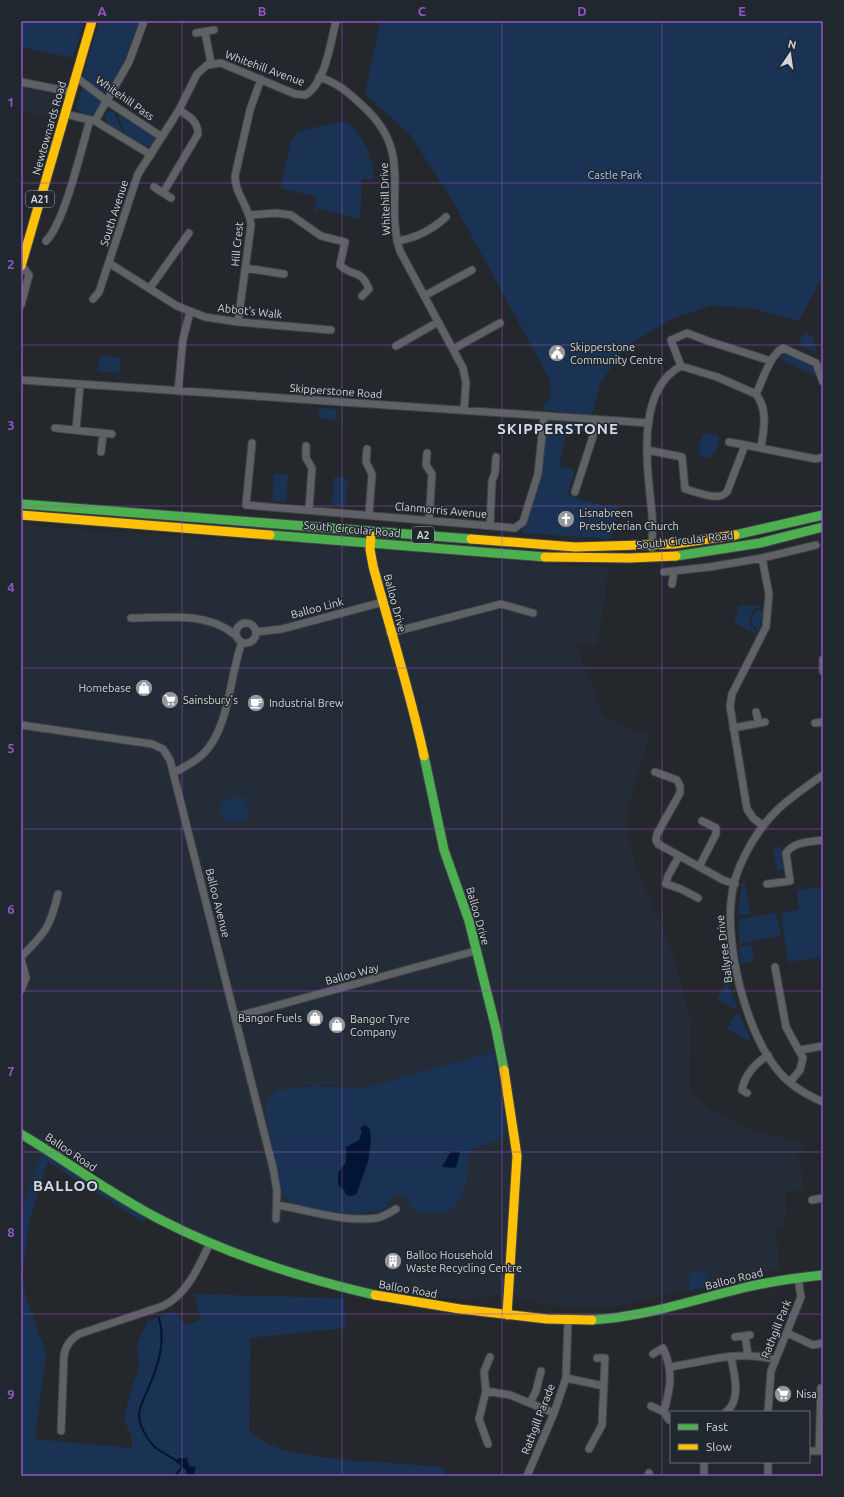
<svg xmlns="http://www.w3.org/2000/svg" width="844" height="1497" font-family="Ubuntu,sans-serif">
<rect width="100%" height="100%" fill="#24272b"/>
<path fill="#242c38" d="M 21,87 L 59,96 L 61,101 L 55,121 L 21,111 Z
M 21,525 L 394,551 L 541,564 L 609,567 L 598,645 L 576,644 L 604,716 L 626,728 L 650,735 L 627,810 L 627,828 L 636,866 L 675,958 L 691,1020 L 690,1093 L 708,1107 L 758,1134 L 761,1132 L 804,1142 L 797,1162 L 800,1162 L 804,1189 L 785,1193 L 787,1202 L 785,1203 L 787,1216 L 784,1217 L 785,1226 L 776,1227 L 780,1269 L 616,1307 L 558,1306 L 522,1301 L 501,1294 L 475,1298 L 461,1299 L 361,1291 L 293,1272 L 218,1243 L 151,1212 L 92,1172 L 21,1129 Z
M 21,1142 L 41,1153 L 21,1213 Z"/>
<path fill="#1a3354" d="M 21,21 L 84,21 L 73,58 L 21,47 Z
M 100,21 L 139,22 L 120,72 L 106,92 L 102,93 L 84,76 L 85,68 Z
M 380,21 L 823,21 L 823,281 L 820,281 L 799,321 L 755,309 L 713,305 L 669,320 L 625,348 L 601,382 L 592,415 L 543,410 L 543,406 L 551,397 L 550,380 L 450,196 L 410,135 L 365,94 Z
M 83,85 L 104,103 L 96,113 L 89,116 L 83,114 L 76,108 Z
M 107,112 L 114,112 L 123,134 L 108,125 L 105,117 Z
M 117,112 L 151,133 L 154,137 C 156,156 134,141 126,137 Z
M 346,120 C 364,137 372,154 374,179 L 362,179 L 360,219 L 319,208 L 314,212 L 317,197 L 280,188 L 291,142 L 297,132 L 340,121 L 343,123 Z
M 807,333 L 813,337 L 817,351 L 814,352 L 798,344 L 802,336 Z
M 783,354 C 791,353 809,361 813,368 C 815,370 816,374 817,377 L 779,358 Z
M 101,356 L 121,357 L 119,379 L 118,379 L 118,373 L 97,371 Z
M 319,408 L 337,409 L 336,420 L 318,418 Z
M 554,421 L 587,424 L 582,432 L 567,430 L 559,466 L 575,470 L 567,495 L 597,504 L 619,507 L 611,539 L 522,533 L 541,474 L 548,425 Z
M 706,433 L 717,435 L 719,440 L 715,454 L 707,458 L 700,457 C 698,449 700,442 703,434 Z
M 274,473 L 288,474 L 286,502 L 272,501 Z
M 334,477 L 348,479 L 346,506 L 332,505 Z
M 739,606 L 763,606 L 755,609 L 749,617 L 750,626 L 758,632 L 757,634 L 734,623 Z
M 759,610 L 764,610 L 759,630 C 749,625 749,616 759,610 Z
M 244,796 L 249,818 L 230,823 L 224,819 L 221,814 L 221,807 L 224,801 Z
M 780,846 L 784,869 L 777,871 L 773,847 Z
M 742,883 L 745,883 L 750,914 L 738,915 Z
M 821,887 L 823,898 L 823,957 L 788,962 L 781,913 L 799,909 L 797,890 Z
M 776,913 L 781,936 L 739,944 L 739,919 Z
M 752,945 L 754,961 L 741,964 L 739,947 Z
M 727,982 L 737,1006 L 735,1009 L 717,999 Z
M 736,1013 L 740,1015 L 750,1038 L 749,1041 L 727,1029 Z
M 493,1052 L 506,1127 L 498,1140 L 470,1150 C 464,1189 467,1223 415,1211 L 404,1196 L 393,1196 L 383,1210 C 371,1212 359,1214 346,1214 C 335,1213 294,1207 287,1199 C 277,1187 268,1123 265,1105 L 276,1091 L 315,1086 L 361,1089 Z
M 45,1152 L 146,1218 L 144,1223 L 48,1162 L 41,1182 L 29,1224 L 23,1274 L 24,1290 L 46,1354 L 35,1439 L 132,1448 L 131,1434 L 124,1421 L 127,1405 L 139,1367 L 137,1344 L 147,1322 L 174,1311 L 186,1326 L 201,1319 L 195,1296 L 192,1294 L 344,1298 L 346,1328 L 250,1338 L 249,1431 L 267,1444 L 294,1453 L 346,1460 L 445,1467 L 444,1476 L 21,1476 L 21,1213 L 41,1153 Z
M 693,1270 L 705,1273 L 711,1284 L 690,1291 L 689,1277 Z"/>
<path fill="#031535" d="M 365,1125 L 370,1129 L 371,1140 L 368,1162 L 356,1195 L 350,1196 L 345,1194 L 345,1191 L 338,1185 L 338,1173 L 346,1162 L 346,1147 L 359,1140 L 362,1131 L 360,1128 Z
M 451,1151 L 460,1152 L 456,1168 L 442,1167 Z
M 178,1458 L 187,1458 L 189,1466 L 196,1467 L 193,1476 L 188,1476 L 186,1470 L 176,1462 Z"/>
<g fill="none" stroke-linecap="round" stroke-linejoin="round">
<path stroke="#031535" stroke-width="2" d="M 159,1318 C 166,1343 158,1366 148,1389 C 145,1396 139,1407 139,1415 C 139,1426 148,1441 156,1448 C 162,1453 170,1456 177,1461
M 175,1476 L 182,1467"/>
<defs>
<path id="street" d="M 205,32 L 211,63
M 196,33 L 214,30
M 76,77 L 107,101 L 162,137
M 319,77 C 340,84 349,93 365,108 C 415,155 383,196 400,251 L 463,368 L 466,383 L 464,410
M 21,82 L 71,92
M 65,114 L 95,121 L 151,155
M 95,121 L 129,62 L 144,21
M 154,187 L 171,198
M 163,193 L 198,134 C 198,121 189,116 179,110
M 250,215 L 276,213 L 291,215 L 321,236 L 345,242 L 340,265 C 352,278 360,267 369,289 L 362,296
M 46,241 C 65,222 81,149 90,120
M 397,241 C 416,238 432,230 446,217
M 109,263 L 177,306 L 205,317 L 238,322 L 331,330
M 21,264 L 29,275 L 21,305
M 245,268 L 284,274
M 150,288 L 189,233
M 424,296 L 472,270
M 93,299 L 99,292 L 138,174 L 179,110 L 197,74 L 207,65 L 221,63 L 295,94 L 305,95 C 325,85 331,41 336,21
M 238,322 L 251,225 C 249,205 235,195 235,176 L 250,110 L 261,79
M 396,346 L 438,322
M 453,349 L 500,323
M 681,366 L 671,340 L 687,333 L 708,341 L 771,361
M 21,380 L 649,423
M 178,391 L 183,339 L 190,312
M 756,394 C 763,380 769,356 783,348 L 816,363 L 823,382
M 55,428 L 112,434
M 76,430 L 80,385
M 729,442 L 745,445
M 252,443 L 246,505 L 515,528 L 523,522 L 538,474 L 544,416
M 306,446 L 306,458 L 312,468 L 309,510
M 367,449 L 366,462 L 372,474 L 369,515
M 647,450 L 682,457 L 685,489 C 697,492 718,502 727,492 L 745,445 L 816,459 L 823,457
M 101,452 L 103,433
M 427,453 L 426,465 L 432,474 L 429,520
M 575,492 L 595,430 L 596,419
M 490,525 L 492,481 L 495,473 L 496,457
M 652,548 C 652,536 653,525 652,514 C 648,471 634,391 681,366 L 717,377 L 756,394 C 768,410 764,429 761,447
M 664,572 L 710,567 L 762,558
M 672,584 L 674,571
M 131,618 C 165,618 208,611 235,635
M236 633a10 10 0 1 1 20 0a10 10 0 1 1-20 0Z
M 256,632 L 282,629 L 383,602
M 390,633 L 501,604 L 533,613
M 823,659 L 823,671
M 756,712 L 759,723
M 815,723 L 823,722
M 21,725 L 152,744 L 163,749 L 170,760 L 273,1168 L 277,1191 L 276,1219
M 733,728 L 765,722
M 655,772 L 677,780 L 680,786 L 680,793 L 657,834 L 656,840 L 658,844 L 723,880 L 735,884
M 173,773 C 183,768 193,763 202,755 C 230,729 229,677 242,642
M 823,775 C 787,800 766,814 746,853 C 738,868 732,886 731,902 C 726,954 749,1047 789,1082 C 799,1090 811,1097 823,1102
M 762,825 L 753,818 L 747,809 L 730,706 L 732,694 L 766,627 L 769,594 L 762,558 L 816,545
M 679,856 L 668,876 L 666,884 L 681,889 L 698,898
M 699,867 L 716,834 L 716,828 L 702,821
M 767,884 L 790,881 L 786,853 C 795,841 810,842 823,840
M 21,957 C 45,933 50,928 58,894
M 21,959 L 26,978 L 21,990
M 775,967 L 786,1027 L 803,1058 L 800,1070 L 790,1082
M 235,1017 L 475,951
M 800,1050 L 823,1046
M 747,1093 L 742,1090 C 745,1074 755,1064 768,1055
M 812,1200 L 823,1198
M 277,1205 C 310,1210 344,1223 377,1218 C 383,1217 391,1212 396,1209
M 787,1333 L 813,1345 L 823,1343
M 745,1336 L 748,1355
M 735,1337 L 750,1335
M 653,1354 L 663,1348 C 674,1371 670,1389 664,1412
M 670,1367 C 704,1362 741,1349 775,1360
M 566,1378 L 604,1386
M 486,1391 L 510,1395 L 554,1413
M 530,1403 L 536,1391 L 541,1371
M 651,1406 L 664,1412 L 669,1420
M 726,1412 C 742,1400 734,1373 731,1357
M 768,1412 L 771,1371 L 801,1297 L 798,1278
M 61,1431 L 64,1355 C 66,1345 70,1340 79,1334 L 163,1306 C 187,1295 199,1266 210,1243
M 488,1444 L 479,1419 L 486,1391 L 484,1372 L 490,1357
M 589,1449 L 602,1425 L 605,1358 L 597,1358
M 809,1451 L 823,1451
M 819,1451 L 821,1388
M 768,1462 L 768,1476
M 527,1476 L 554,1413 L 566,1378 L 568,1321
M 648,1476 L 649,1473
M 704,1476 L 704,1464"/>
<path id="fast" d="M 21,504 L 471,539
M 270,535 L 545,557
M 735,535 L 823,515
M 676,556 L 760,543 L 823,527
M 424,756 L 444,850 L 469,921 L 496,1029 L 504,1070
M 21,1134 C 68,1162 112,1195 161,1220 C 229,1255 301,1278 375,1295
M 592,1320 C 643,1317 690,1301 739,1289 C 766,1282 795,1278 823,1275"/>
<path id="slow" d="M 21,266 L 92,21
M 21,515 L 270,535
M 371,536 L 370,549 L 373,566 C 390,629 410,692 424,756
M 471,539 L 575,547 L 674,544 L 735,535
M 545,557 L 630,558 L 676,556
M 504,1070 L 517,1156 L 507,1315
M 375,1295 L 460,1309 L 547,1319 L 592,1320"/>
</defs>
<use href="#street" stroke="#414347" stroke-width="9"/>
<use href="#fast" stroke="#414347" stroke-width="11"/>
<use href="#slow" stroke="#414347" stroke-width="11"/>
<use href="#street" stroke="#5f6265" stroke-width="7"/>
<use href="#fast" stroke="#4caf50" stroke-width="9"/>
<use href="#slow" stroke="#ffc107" stroke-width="9"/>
</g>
<path fill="none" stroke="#9156c6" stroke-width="1" stroke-opacity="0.55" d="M 182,21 L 182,1476M 342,21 L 342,1476M 502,21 L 502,1476M 662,21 L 662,1476M 21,183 L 823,183M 21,345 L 823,345M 21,506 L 823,506M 21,668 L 823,668M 21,829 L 823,829M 21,991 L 823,991M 21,1152 L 823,1152M 21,1314 L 823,1314"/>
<defs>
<symbol id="civic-disc" viewBox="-11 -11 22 22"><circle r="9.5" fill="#95999d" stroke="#21272e"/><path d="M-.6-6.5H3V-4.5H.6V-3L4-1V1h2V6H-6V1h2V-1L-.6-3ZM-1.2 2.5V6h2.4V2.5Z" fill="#fff"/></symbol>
<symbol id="church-disc" viewBox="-11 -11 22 22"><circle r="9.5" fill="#95999d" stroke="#21272e"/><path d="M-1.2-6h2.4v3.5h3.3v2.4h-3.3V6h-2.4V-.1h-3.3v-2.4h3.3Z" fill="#fff"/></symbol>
<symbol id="shop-disc" viewBox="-11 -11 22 22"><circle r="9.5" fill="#95999d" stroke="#21272e"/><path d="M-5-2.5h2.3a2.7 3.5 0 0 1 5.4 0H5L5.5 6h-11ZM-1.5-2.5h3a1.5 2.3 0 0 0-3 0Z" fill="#fff"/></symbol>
<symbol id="supermarket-disc" viewBox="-11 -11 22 22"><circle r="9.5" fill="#95999d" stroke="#21272e"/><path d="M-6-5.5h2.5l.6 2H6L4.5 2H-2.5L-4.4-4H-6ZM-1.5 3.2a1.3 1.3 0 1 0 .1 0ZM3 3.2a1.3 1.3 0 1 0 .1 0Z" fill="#fff"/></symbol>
<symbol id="cafe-disc" viewBox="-11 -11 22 22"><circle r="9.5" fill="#95999d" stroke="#21272e"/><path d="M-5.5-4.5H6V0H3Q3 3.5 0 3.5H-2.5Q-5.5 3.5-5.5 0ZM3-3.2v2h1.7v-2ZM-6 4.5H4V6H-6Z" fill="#fff"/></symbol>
<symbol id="building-disc" viewBox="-11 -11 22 22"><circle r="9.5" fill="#95999d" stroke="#21272e"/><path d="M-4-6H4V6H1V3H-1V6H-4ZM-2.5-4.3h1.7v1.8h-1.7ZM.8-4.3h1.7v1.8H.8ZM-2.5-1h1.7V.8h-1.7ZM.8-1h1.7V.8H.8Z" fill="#fff"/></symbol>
</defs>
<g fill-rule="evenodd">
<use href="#civic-disc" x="547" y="343" width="20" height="20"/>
<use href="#church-disc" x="556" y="509" width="20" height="20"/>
<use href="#shop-disc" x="134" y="678" width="20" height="20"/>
<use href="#supermarket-disc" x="160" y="690" width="20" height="20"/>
<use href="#cafe-disc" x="246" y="693" width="20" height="20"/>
<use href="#shop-disc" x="305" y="1008" width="20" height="20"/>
<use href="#shop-disc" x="327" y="1015" width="20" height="20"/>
<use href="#building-disc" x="383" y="1251" width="20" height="20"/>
<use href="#supermarket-disc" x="773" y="1384" width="20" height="20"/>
</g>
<g text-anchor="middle" stroke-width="3" stroke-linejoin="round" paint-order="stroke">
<g fill="#21272e" stroke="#9da2a7" stroke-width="1">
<rect x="26" y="191" width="28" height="16" rx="3"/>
<rect x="412" y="527" width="22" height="16" rx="3"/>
</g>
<g font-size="10" font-weight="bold" fill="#d2d6db">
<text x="40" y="203">A21</text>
<text x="423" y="539">A2</text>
</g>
<g font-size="11" fill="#d2d6db" stroke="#21272e">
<text transform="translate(265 68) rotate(20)" y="4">Whitehill Avenue</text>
<text transform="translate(125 98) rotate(35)" y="4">Whitehill Pass</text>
<text transform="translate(49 128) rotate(-74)" y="4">Newtownards Road</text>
<text transform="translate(385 199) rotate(-92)" y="4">Whitehill Drive</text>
<text transform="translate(114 213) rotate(-72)" y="4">South Avenue</text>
<text transform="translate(237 244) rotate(-84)" y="4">Hill Crest</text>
<text transform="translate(250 311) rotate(6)" y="4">Abbot's Walk</text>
<text transform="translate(336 391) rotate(4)" y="4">Skipperstone Road</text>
<text transform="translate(441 510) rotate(5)" y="4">Clanmorris Avenue</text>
<text transform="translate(352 529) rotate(5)" y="4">South Circular Road</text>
<text transform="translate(685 540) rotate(-6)" y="4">South Circular Road</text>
<text transform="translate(395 603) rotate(75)" y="4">Balloo Drive</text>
<text transform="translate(317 608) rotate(-15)" y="4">Balloo Link</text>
<text transform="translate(218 903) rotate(76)" y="4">Balloo Avenue</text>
<text transform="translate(478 916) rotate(74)" y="4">Balloo Drive</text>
<text transform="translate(724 949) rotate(-97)" y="4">Ballyree Drive</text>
<text transform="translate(352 974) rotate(-15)" y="4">Balloo Way</text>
<text transform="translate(71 1152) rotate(34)" y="4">Balloo Road</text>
<text transform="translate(734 1279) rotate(-14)" y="4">Balloo Road</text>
<text transform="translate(408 1289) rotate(10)" y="4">Balloo Road</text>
<text transform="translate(776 1329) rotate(-68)" y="4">Rathgill Park</text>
<text transform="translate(538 1419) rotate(-69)" y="4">Rathgill Parade</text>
</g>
<g font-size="11" fill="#a5c7f4" stroke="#21272e">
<text x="615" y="179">Castle Park</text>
</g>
<g font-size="11" fill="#d2d6db" stroke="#21272e" text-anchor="start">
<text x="570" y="351">Skipperstone<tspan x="570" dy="13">Community Centre</tspan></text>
<text x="579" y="517">Lisnabreen<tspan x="579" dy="13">Presbyterian Church</tspan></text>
<text x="131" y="692" text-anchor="end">Homebase</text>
<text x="183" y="704">Sainsbury's</text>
<text x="269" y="707">Industrial Brew</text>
<text x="302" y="1022" text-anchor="end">Bangor Fuels</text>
<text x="350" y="1023">Bangor Tyre<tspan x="350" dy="13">Company</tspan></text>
<text x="406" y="1259">Balloo Household<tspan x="406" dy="13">Waste Recycling Centre</tspan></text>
<text x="796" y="1398">Nisa</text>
</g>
<g font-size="15" font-weight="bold" letter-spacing="1" fill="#d2d9e4" stroke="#21272e">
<text x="558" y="434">SKIPPERSTONE</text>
<text x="66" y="1191">BALLOO</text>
</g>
</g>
<rect width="844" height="1497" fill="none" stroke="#21272e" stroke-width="44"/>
<rect x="670" y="1411" width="140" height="52" fill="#21272e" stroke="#686d73"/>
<rect x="678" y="1424" width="20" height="6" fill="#4caf50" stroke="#686d73"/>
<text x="706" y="1431" font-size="12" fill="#d2d6db">Fast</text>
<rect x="678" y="1444" width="20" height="6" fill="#ffc107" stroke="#686d73"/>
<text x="706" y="1451" font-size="12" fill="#d2d6db">Slow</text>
<g transform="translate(790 54) rotate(13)" stroke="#21272e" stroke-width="3" paint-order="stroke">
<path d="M0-3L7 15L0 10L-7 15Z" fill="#d2d6db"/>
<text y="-6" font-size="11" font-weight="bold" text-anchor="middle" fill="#d2d6db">N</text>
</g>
<rect x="22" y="22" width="800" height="1453" fill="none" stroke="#9156c6" stroke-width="1.5"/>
<g font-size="13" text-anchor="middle" font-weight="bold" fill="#9156c6">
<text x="102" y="16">A</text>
<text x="262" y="16">B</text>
<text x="422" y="16">C</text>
<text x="582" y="16">D</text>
<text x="742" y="16">E</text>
<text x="11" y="107">1</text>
<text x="11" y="269">2</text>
<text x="11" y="430">3</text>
<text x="11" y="592">4</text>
<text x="11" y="753">5</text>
<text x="11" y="914">6</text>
<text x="11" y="1076">7</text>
<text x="11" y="1237">8</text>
<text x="11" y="1399">9</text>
</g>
</svg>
